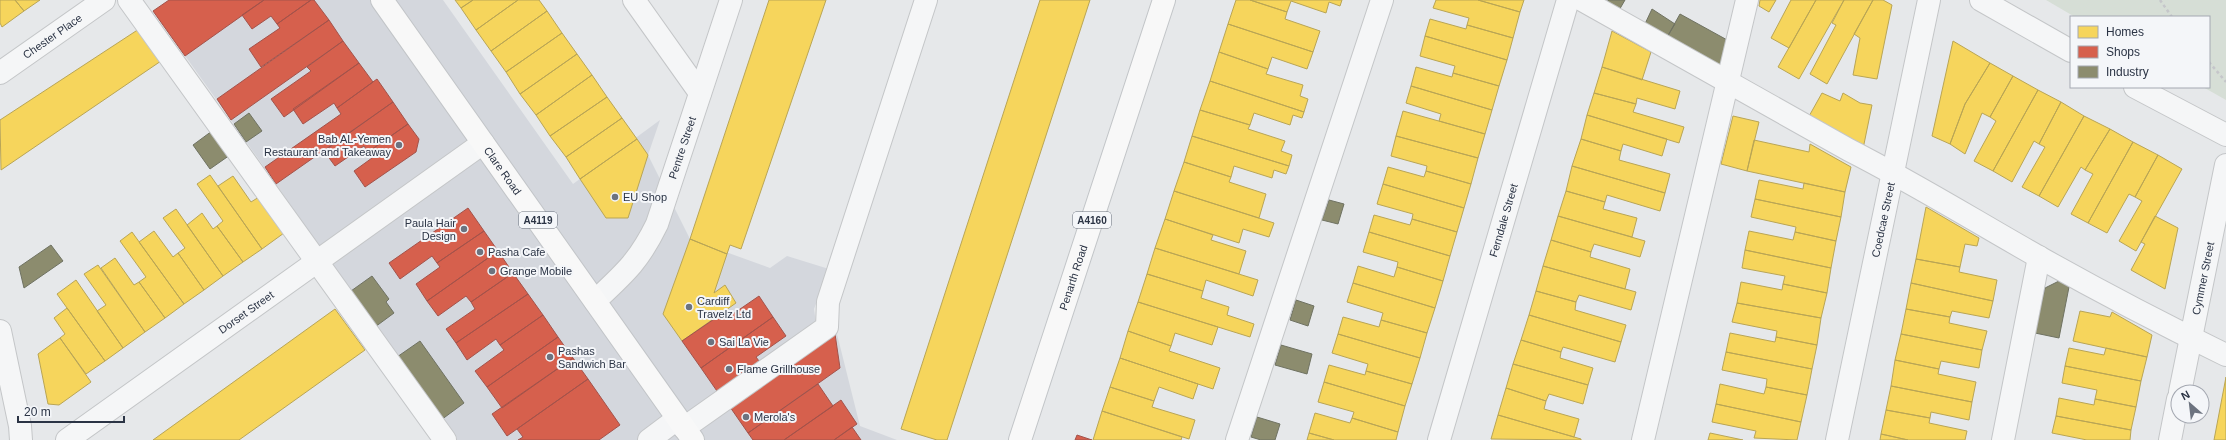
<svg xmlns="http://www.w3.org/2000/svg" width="2226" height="440" font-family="Helvetica,sans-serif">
<rect width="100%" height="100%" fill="#e6e8ea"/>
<path fill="#d4d7dd" d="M 169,0 L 443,0 L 573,184 L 660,120 L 648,155 L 690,239 L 770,268 L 787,256 L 829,269 L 814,309 L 816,323 L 837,334 L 860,426 L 897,440 L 455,440 L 231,120 L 153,11 Z"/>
<path fill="#d6ded6" d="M 2046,0 L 2226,0 L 2226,100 L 2203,87 L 2209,87 L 2209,17 L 2075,17 Z"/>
<path fill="#f6d55c" stroke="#b9a555" d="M 0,0 L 15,0 L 24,11 L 2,27 L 0,23 Z
M 15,0 L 40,0 L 24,11 Z
M 455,0 L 473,0 L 461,8 Z
M 473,0 L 518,0 L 476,30 L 461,8 Z
M 518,0 L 539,0 L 547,11 L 491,51 L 476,30 Z
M 769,0 L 826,0 L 741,249 L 730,245 L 727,254 L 690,239 Z
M 1040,0 L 1090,0 L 947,440 L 937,440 L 901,429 Z
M 1236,0 L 1250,0 L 1287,12 L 1285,19 L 1320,31 L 1313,52 L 1228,24 Z
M 1250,0 L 1342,0 L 1340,6 L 1329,2 L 1326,13 L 1291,1 L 1287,12 Z
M 1436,0 L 1478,0 L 1520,12 L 1513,38 L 1467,25 L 1469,18 L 1433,8 Z
M 1478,0 L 1524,0 L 1520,12 Z
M 1760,0 L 1776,0 L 1769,12 L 1759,6 Z
M 1791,0 L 1816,0 L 1789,48 L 1771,38 Z
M 1816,0 L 1844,0 L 1799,79 L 1778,67 Z
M 1844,0 L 1873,0 L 1827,84 L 1810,74 L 1836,25 L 1832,23 Z
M 1873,0 L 1883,0 L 1892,5 L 1877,79 L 1853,75 L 1860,38 L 1854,34 Z
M 547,11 L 562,33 L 506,72 L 491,51 Z
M 1430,19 L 1466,29 L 1467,25 L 1513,38 L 1507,60 L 1425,36 Z
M 1228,24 L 1313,52 L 1307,69 L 1272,57 L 1268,69 L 1219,52 Z
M 139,29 L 161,61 L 1,170 L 0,120 Z
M 1612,31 L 1651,52 L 1642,80 L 1602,67 Z
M 562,33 L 577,54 L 520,94 L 506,72 Z
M 1425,36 L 1507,60 L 1499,86 L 1453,73 L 1455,66 L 1420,56 Z
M 1953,41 L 1990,63 L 1965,104 L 1950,144 L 1932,136 Z
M 1219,52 L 1268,69 L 1266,74 L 1303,85 L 1300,96 L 1308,99 L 1304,112 L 1210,81 Z
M 577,54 L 592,75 L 536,115 L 520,94 Z
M 1990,63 L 2013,76 L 1990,117 L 1982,113 L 1965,154 L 1950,144 L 1965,104 Z
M 1416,67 L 1452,77 L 1453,73 L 1499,86 L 1492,110 L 1411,86 Z
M 1602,67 L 1680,91 L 1675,109 L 1637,98 L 1636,104 L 1594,93 Z
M 592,75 L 607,97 L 550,136 L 536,115 Z
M 2013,76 L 2038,90 L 1993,171 L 1974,161 L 1996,121 L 1990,117 Z
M 1210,81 L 1304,112 L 1302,118 L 1293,115 L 1290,125 L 1254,113 L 1250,125 L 1200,110 Z
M 1411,86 L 1492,110 L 1485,134 L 1439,121 L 1441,114 L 1406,103 Z
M 2038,90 L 2061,102 L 2039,144 L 2034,141 L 2012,182 L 1993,171 Z
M 1594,93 L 1636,104 L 1633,112 L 1684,127 L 1679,143 L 1587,115 Z
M 1822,93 L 1840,101 L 1843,93 L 1860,103 L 1872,105 L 1863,149 L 1808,118 Z
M 607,97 L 622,118 L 566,157 L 550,136 Z
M 2061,102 L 2084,116 L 2039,196 L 2022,187 L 2045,147 L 2039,144 Z
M 1200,110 L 1250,125 L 1248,129 L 1285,141 L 1281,151 L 1292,155 L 1289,166 L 1192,136 Z
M 1403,111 L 1485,134 L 1478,158 L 1396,136 Z
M 1587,115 L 1667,139 L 1662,156 L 1623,144 L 1621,151 L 1581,139 Z
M 1733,116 L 1759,122 L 1747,171 L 1721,164 Z
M 2084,116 L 2110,129 L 2085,170 L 2081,167 L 2058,207 L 2039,196 Z
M 622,118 L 637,139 L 580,179 L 566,157 Z
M 2110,129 L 2133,142 L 2088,223 L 2071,214 L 2093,174 L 2085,170 Z
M 1192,136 L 1289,166 L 1286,174 L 1274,170 L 1272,178 L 1234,166 L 1231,177 L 1184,162 Z
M 1396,136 L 1478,158 L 1471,184 L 1426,171 L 1427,166 L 1391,156 Z
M 637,139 L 648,155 L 628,218 L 606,218 L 580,179 Z
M 1581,139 L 1621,151 L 1619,160 L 1670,174 L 1665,193 L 1572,166 Z
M 1754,140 L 1809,152 L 1810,144 L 1851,167 L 1845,192 L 1747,171 Z
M 2133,142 L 2158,155 L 2135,197 L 2129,194 L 2107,233 L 2088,223 Z
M 2158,155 L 2182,169 L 2136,251 L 2119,241 L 2142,201 L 2135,197 Z
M 1184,162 L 1231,177 L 1229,182 L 1266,194 L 1259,218 L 1174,191 Z
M 1572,166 L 1665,193 L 1660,211 L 1607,195 L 1605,202 L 1566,191 Z
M 1388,167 L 1424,177 L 1426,171 L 1471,184 L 1464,208 L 1383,184 Z
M 210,175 L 262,249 L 243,262 L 217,226 L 223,221 L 197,184 Z
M 233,176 L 251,202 L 259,197 L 284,233 L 262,249 L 218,186 Z
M 1759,180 L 1803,189 L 1804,183 L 1845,192 L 1841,217 L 1755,199 Z
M 1383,184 L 1464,208 L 1457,232 L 1412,219 L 1413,214 L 1377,204 Z
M 1174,191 L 1274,223 L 1269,237 L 1243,229 L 1239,243 L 1165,219 Z
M 1566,191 L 1605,202 L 1603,209 L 1637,218 L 1632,237 L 1558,216 Z
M 1755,199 L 1841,217 L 1836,241 L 1795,232 L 1796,227 L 1751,217 Z
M 1926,207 L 1979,238 L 1977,246 L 1965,244 L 1960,267 L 1916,259 Z
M 176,209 L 223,276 L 204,290 L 178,253 L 185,248 L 163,218 Z
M 202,213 L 213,229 L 217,226 L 243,262 L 223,276 L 187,225 Z
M 1374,215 L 1410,225 L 1412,219 L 1457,232 L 1450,256 L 1369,232 Z
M 1558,216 L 1645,241 L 1640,257 L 1594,244 L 1591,252 L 1551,240 Z
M 2155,216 L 2178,228 L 2165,289 L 2131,270 L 2145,244 L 2141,242 Z
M 1165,219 L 1213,235 L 1211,240 L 1246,251 L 1239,274 L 1155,248 Z
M 154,231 L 173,257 L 178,253 L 204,290 L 184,304 L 139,242 Z
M 1749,231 L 1793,240 L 1795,232 L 1836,241 L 1831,268 L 1745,250 Z
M 132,232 L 184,304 L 165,318 L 139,282 L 146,277 L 120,241 Z
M 1369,232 L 1450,256 L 1443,281 L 1397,267 L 1398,262 L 1363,252 Z
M 690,239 L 727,254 L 714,293 L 725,285 L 736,303 L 682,341 L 663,314 Z
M 1551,240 L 1591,252 L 1590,257 L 1630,269 L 1625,289 L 1543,266 Z
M 1155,248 L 1258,280 L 1253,296 L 1206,280 L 1203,291 L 1147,274 Z
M 1745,250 L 1831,268 L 1827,293 L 1783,284 L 1785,276 L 1742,268 Z
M 115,258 L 134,285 L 139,282 L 165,318 L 145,332 L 101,268 Z
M 1916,259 L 1960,267 L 1959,272 L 1997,280 L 1993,301 L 1911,283 Z
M 98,265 L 145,332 L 123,348 L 97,311 L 106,305 L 84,274 Z
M 1358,266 L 1394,277 L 1397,267 L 1443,281 L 1435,308 L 1353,283 Z
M 1543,266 L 1636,292 L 1631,310 L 1579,295 L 1576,302 L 1536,291 Z
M 1147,274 L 1203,291 L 1201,298 L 1229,307 L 1227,315 L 1254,324 L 1250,337 L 1138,302 Z
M 76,280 L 123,348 L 105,361 L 57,294 Z
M 1741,282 L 1782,290 L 1783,284 L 1827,293 L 1821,318 L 1737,303 Z
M 1353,283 L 1435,308 L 1427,333 L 1381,320 L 1383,313 L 1347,302 Z
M 1911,283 L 1993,301 L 1989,318 L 1952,311 L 1950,317 L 1906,309 Z
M 1536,291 L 1576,302 L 1575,310 L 1626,325 L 1621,342 L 1529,315 Z
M 1138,302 L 1218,327 L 1212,345 L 1175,333 L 1171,346 L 1128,331 Z
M 1737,303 L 1821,318 L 1817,345 L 1776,337 L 1777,331 L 1732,322 Z
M 67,308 L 105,361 L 86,374 L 60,338 L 65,334 L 54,318 Z
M 335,309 L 365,350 L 239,440 L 153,440 Z
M 1906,309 L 1950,317 L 1949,323 L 1987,331 L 1982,350 L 1901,334 Z
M 2080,311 L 2110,317 L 2112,312 L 2152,335 L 2147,357 L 2073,341 Z
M 1529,315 L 1621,342 L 1615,362 L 1563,347 L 1561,352 L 1521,340 Z
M 1343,317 L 1379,327 L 1381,320 L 1427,333 L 1420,358 L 1338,334 Z
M 1128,331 L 1171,346 L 1169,351 L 1220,368 L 1213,389 L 1120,358 Z
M 1730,333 L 1775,342 L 1776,337 L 1817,345 L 1812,369 L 1726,352 Z
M 1338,334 L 1420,358 L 1412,384 L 1366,371 L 1368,364 L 1332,353 Z
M 1901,334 L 1982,350 L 1979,368 L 1941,361 L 1939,369 L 1895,360 Z
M 60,338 L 91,382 L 59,405 L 48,404 L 38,354 Z
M 1521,340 L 1561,352 L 1560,358 L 1593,368 L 1588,385 L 1513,364 Z
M 2069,348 L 2104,355 L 2106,348 L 2147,357 L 2141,381 L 2065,366 Z
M 1726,352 L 1812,369 L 1807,395 L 1766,387 L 1767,379 L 1722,370 Z
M 1120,358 L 1198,384 L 1193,399 L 1159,387 L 1154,401 L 1110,387 Z
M 1895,360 L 1939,369 L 1938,374 L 1976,382 L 1972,402 L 1891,386 Z
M 1513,364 L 1588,385 L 1583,404 L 1549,394 L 1546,401 L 1506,388 Z
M 1329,365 L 1365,375 L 1366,371 L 1412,384 L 1405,406 L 1324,382 Z
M 2065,366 L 2141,381 L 2136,407 L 2095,399 L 2097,390 L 2062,383 Z
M 2226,377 L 2226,440 L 2214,440 Z
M 1324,382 L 1405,406 L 1398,432 L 1352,418 L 1354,412 L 1318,402 Z
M 1720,384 L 1764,394 L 1766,387 L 1807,395 L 1801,422 L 1716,404 Z
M 1891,386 L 1972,402 L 1969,420 L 1931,412 L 1930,418 L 1886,410 Z
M 1110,387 L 1154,401 L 1152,407 L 1195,420 L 1189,439 L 1102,411 Z
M 1506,388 L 1546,401 L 1544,409 L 1579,419 L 1574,437 L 1498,415 Z
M 2059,398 L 2094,405 L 2095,399 L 2136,407 L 2131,430 L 2056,416 Z
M 1716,404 L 1801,422 L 1797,440 L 1754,438 L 1756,431 L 1712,422 Z
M 1886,410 L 1930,418 L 1929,423 L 1967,431 L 1965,440 L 1908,440 L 1881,434 Z
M 1102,411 L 1182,437 L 1181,440 L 1093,440 Z
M 1315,413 L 1350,423 L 1352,418 L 1398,432 L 1396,440 L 1334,440 L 1309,433 Z
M 1498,415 L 1581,439 L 1581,440 L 1491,439 Z
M 2056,416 L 2131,430 L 2130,440 L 2087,440 L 2052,433 Z
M 1309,433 L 1334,440 L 1307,440 Z
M 1710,433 L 1743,440 L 1708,440 Z
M 1881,434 L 1908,440 L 1880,440 Z"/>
<path fill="#d6604d" stroke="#a3534b" d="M 169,0 L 264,0 L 185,56 L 153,11 Z
M 264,0 L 311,0 L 277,24 L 271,16 L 252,29 L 242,15 Z
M 311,0 L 314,0 L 329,20 L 261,67 L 249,49 L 280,28 L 277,24 Z
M 329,20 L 343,41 L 231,120 L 217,99 Z
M 343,41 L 359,63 L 284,117 L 271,99 L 311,71 L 307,67 Z
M 359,63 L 373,82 L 337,108 L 334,103 L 303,124 L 293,109 Z
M 377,79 L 393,102 L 276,184 L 265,167 L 341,114 L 337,108 Z
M 393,102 L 408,124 L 368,152 L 364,146 L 335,166 L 324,151 Z
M 408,124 L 419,139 L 416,152 L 365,187 L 354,171 L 372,158 L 368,152 Z
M 468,208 L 484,231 L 437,263 L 432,256 L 400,279 L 389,263 Z
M 484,231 L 498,251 L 427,301 L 416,284 L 440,267 L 437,263 Z
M 498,251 L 513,273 L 471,302 L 466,296 L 438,316 L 427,301 Z
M 513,273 L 528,294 L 456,343 L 446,329 L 475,309 L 471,302 Z
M 528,294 L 543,315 L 500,345 L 496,339 L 467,360 L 456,343 Z
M 759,296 L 773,317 L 701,368 L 682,341 L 723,313 L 727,318 Z
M 543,315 L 558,337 L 487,387 L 475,371 L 504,350 L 500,345 Z
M 773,317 L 786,336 L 756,357 L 762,365 L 719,394 L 701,368 Z
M 835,334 L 840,368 L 748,433 L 730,407 Z
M 558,337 L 573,358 L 502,408 L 487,387 Z
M 573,358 L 588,379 L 507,436 L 492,414 Z
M 588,379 L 620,425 L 599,440 L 518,440 L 523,437 L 517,429 Z
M 818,384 L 833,406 L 784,440 L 753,440 L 748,433 Z
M 841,400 L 857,424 L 834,440 L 784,440 Z
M 852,427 L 861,440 L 834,440 Z
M 1077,435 L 1092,440 L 1075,440 Z"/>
<path fill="#8c8c6e" stroke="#6f7262" d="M 1608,0 L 1625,0 L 1618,12 L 1607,5 Z
M 1652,9 L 1675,24 L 1666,39 L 1644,26 Z
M 1680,14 L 1729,41 L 1722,71 L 1666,39 Z
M 249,113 L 262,131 L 246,142 L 234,124 Z
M 212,131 L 230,155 L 210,169 L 193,145 Z
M 1329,200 L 1344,204 L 1338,224 L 1322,220 Z
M 51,245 L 63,261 L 24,288 L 19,267 Z
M 372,276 L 389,299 L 386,302 L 394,313 L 375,327 L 351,291 Z
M 2059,281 L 2069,287 L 2059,338 L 2035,333 L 2045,288 Z
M 1296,300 L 1314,306 L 1308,326 L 1290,320 Z
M 420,341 L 464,403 L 441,420 L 397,357 Z
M 1281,345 L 1312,354 L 1307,374 L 1275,365 Z
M 1257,417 L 1280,424 L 1275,440 L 1261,440 L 1251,437 Z"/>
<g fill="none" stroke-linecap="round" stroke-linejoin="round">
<defs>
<g id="minor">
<path d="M 129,0 L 445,440"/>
<path d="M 634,0 L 700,93"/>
<path d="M 1582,0 L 1849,150 C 1914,183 1975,221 2037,256 C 2099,291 2162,324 2226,355"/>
<path d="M 1981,0 L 2071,51"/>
<path id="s1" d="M 0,73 L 104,0"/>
<path d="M 2135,87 L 2226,135"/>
<path id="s2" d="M 595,301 C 625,273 639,261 657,224 L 731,0"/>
<path d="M 0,331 L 20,426 L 21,440"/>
<path id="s3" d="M 2180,392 L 2226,165"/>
<path d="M 684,428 L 827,327 L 828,302 L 926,0"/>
<path id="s4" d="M 67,440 L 483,143"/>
<path d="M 649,440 L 677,419"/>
<path d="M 1237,440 L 1382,0"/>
<path id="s5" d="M 1439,440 L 1568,0"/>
<path d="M 1643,440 L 1747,0"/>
<path id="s6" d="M 1837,440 L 1929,0"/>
<path d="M 2003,440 L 2039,257"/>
<path d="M 2170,440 L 2178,399"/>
</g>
<g id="major">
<path id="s7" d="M 382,0 L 693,440"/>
<path id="s8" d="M 1020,440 L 1164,0"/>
</g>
</defs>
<use href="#minor" stroke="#c4c6c8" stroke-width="24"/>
<use href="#major" stroke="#c2c5c8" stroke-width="24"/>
<path stroke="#c5c6ca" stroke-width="2.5" stroke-dasharray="3 3" stroke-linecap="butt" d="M 2160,0 L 2172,17
M 2209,62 L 2226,82"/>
<use href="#minor" stroke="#f5f6f7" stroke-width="22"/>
<use href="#major" stroke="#f8f8f8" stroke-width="22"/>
</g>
<g fill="#6c737f" stroke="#f4f6f9" stroke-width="1.5">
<circle cx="399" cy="145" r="4"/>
<circle cx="615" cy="197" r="4"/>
<circle cx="464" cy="229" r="4"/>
<circle cx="480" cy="252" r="4"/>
<circle cx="492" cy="271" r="4"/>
<circle cx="689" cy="307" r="4"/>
<circle cx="711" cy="342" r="4"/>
<circle cx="550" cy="357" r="4"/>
<circle cx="729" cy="369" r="4"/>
<circle cx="746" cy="417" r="4"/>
</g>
<g text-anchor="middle" stroke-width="4" stroke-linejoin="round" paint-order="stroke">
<g fill="#f4f6f9" stroke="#676e7b" stroke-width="1">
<rect x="519" y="212" width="38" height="16" rx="3"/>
<rect x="1073" y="212" width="38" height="16" rx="3"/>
</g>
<g font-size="10" font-weight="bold" fill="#2b3445">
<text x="538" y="224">A4119</text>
<text x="1092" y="224">A4160</text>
</g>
<g font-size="11" fill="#2b3445" stroke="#f4f6f9">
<text dy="4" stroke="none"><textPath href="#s1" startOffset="64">Chester Place</textPath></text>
<text dy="4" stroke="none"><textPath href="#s2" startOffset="180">Pentre Street</textPath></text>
<text dy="4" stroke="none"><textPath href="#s7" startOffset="209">Clare Road</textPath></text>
<text dy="4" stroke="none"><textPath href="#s5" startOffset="229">Ferndale Street</textPath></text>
<text dy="4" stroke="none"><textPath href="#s6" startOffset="225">Coedcae Street</textPath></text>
<text dy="4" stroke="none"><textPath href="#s8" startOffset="171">Penarth Road</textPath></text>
<text dy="4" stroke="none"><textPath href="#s3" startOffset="116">Cymmer Street</textPath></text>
<text dy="4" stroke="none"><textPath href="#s4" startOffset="220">Dorset Street</textPath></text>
</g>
<g font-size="11" fill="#2b3445" stroke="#f4f6f9" text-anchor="start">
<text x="391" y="143" text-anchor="end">Bab AL-Yemen<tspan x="391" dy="13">Restaurant and Takeaway</tspan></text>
<text x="623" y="201">EU Shop</text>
<text x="456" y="227" text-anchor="end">Paula Hair<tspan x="456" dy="13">Design</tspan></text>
<text x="488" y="256">Pasha Cafe</text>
<text x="500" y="275">Grange Mobile</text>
<text x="697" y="305">Cardiff<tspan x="697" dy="13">Travelz Ltd</tspan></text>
<text x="719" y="346">Sai La Vie</text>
<text x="558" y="355">Pashas<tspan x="558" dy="13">Sandwich Bar</tspan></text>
<text x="737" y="373">Flame Grillhouse</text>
<text x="754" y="421">Merola's</text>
</g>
</g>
<rect x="2070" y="16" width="140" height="72" fill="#f4f6f9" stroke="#a4a8b1"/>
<rect x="2078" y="26" width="20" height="12" fill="#f6d55c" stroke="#a4a8b1"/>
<text x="2106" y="36" font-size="12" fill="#2b3445">Homes</text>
<rect x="2078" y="46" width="20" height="12" fill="#d6604d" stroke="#a4a8b1"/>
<text x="2106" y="56" font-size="12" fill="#2b3445">Shops</text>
<rect x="2078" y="66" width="20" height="12" fill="#8c8c6e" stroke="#a4a8b1"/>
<text x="2106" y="76" font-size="12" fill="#2b3445">Industry</text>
<g transform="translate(2190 404) rotate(332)"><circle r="19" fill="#f4f6f9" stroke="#a4a8b1"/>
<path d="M0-3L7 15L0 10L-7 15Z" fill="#6c737f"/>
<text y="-6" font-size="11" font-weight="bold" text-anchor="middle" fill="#2b3445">N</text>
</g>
<path d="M18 416v6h106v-6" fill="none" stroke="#2b3445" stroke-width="2"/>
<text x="24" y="416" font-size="12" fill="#2b3445" stroke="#f4f6f9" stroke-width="3" paint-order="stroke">20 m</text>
</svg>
